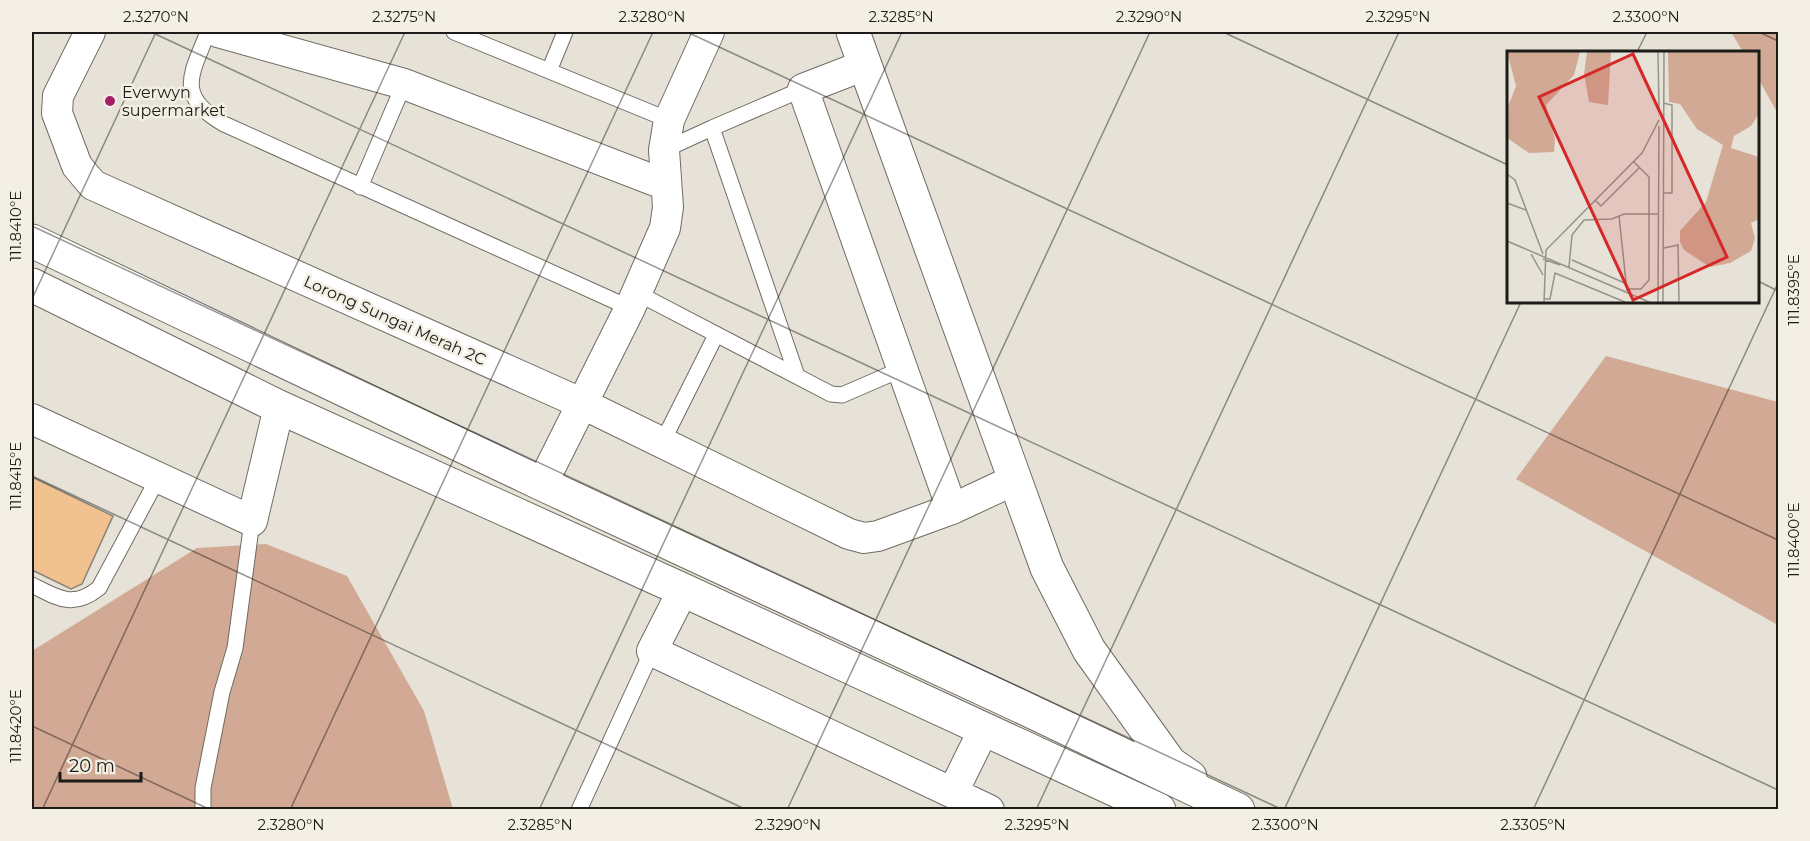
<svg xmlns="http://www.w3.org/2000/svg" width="1810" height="841" font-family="Montserrat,sans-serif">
<rect width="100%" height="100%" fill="#e6e2d7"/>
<path fill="#d1a994" d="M 1731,32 L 1778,32 L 1778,114 L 1758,78 L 1758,52 L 1743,52 Z
M 1606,356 L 1778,402 L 1778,625 L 1516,479 Z
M 266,544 L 347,576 L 424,711 L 453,809 L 32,810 L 32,651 L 197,548 Z"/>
<path fill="#f1c28f" stroke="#89827a" stroke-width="1.5" d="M 32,477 L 113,516 L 82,584 L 71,589 L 32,570 Z"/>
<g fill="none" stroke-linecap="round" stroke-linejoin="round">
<defs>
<path id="lane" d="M 208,32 C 191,75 175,96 224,124 L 630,308
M 454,32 L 669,120
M 549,71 L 565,32
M 712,128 L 797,376
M 664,150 L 712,128 L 803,89
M 360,187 L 404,84
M 637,293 L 831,394 L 842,395 L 902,369
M 662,443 L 716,335
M 32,585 C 58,598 73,609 99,588 L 158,478
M 203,810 L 203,788 L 222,692 L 235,648 L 252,521
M 579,810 L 652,651"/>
<path id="street" d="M 90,32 L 58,96 L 57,113 L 77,166 L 93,185 L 583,404 L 849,534 L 864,538 L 878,536 L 952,509 L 1014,480
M 218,32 L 404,84 L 666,185
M 865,65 L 803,89 L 952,509
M 32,419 L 252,521 L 279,407
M 542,484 L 630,308 L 665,228 L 668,207 L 664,150 L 669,120 L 709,32
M 683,590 L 652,651 L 989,810
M 953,792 L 984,729"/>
<path id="secondary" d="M 853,32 L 1047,568 L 1089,650 L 1170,763 L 1190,777
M 32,241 L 542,484 L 1020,706 L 1238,810
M 32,285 L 279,407 L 683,590 L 1159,810"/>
</defs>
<use href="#lane" stroke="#706c63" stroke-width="17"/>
<use href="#street" stroke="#706c63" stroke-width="32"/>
<use href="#secondary" stroke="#706c63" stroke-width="35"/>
<use href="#lane" stroke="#fff" stroke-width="15"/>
<use href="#street" stroke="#fff" stroke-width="30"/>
<use href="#secondary" stroke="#fff" stroke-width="33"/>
</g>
<path fill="none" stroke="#1c1b17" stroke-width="1.5" stroke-opacity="0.45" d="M 151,32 L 1778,790M 687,32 L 1778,540M 1223,32 L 1508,165M 1759,32 L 1778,41M 1637,52 L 1647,32M 32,226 L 1283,810M 1758,281 L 1778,291M 32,299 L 156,32M 32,476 L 747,810M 32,726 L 211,810M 42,810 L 405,32M 290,810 L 653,32M 539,810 L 902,32M 787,810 L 1150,32M 1036,810 L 1399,32M 1284,810 L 1521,302M 1533,810 L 1778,283"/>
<circle fill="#a51f68" stroke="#f4efe4" stroke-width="2" cx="110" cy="101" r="6"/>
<g text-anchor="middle" stroke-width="5" stroke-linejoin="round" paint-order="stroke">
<g font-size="16" fill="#1c1b17" stroke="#f4efe4" text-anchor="start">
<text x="122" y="98">Everwyn<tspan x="122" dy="18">supermarket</tspan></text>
</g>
<g font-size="16" fill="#1c1b17" stroke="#f4efe4">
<text transform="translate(395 320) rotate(24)" y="6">Lorong Sungai Merah 2C</text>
</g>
</g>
<g transform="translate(1507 51)">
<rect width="252" height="252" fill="#e6e2d7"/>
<path d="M 0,1 L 73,1 L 67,24 L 39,54 L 48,88 L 47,101 L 22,102 L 0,87 L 0,58 L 9,35 ZM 80,1 L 104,1 L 101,54 L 82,51 L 77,23 ZM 161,1 L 252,1 L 252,63 L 244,75 L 227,85 L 224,97 L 252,106 L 252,168 L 244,172 L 248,187 L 244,200 L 223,212 L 203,216 L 177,199 L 173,191 L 173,180 L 199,151 L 216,94 L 190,78 L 173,53 L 162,51 Z" fill="#d1a994"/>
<path fill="none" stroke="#95928a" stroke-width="1.5" d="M 151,1 L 152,59M 156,52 L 165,54 L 165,142 L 157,142M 0,123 L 8,129 L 36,203M 88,149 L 94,155 L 133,116M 0,152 L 19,159M 112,165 L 120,240M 0,190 L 142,251M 157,197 L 171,194 L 172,251M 24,203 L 36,224M 36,208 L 53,214M 65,209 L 120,233M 62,216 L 65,184 L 77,169 L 105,168 L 117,163 L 152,163M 121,238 L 134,238 L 142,229 L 142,126 L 127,111M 37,248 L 43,248 L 48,222 L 118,251M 37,251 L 39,199 L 135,102 L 152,69M 151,251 L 152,75M 156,251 L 157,1"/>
<path fill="#d62828" fill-opacity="0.15" stroke="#d62828" stroke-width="3" d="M 126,3 L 220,206 L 126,249 L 32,46 Z"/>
<rect width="252" height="252" fill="none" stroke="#1c1b17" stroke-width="3"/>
</g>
<rect width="1810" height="841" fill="none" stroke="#f4efe4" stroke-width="66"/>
<path d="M60 772v9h81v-9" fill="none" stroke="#1c1b17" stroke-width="3"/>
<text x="69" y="772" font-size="18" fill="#1c1b17" stroke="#f4efe4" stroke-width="4.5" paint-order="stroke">20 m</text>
<rect x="33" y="33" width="1744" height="775" fill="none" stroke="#1c1b17" stroke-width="2"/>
<g font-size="15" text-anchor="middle" fill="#1c1b17">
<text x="156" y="22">2.3270°N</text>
<text x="404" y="22">2.3275°N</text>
<text x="652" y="22">2.3280°N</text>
<text x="901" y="22">2.3285°N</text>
<text x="1149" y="22">2.3290°N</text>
<text x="1398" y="22">2.3295°N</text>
<text x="1646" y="22">2.3300°N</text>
<text transform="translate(16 226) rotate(-90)" y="5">111.8410°E</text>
<text transform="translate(1794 290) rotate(-90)" y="5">111.8395°E</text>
<text transform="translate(16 476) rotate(-90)" y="5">111.8415°E</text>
<text transform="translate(1794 540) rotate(-90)" y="5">111.8400°E</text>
<text transform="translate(16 726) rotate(-90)" y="5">111.8420°E</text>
<text x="291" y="830">2.3280°N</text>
<text x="540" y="830">2.3285°N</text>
<text x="788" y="830">2.3290°N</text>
<text x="1037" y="830">2.3295°N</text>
<text x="1285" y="830">2.3300°N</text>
<text x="1533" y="830">2.3305°N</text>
</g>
</svg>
